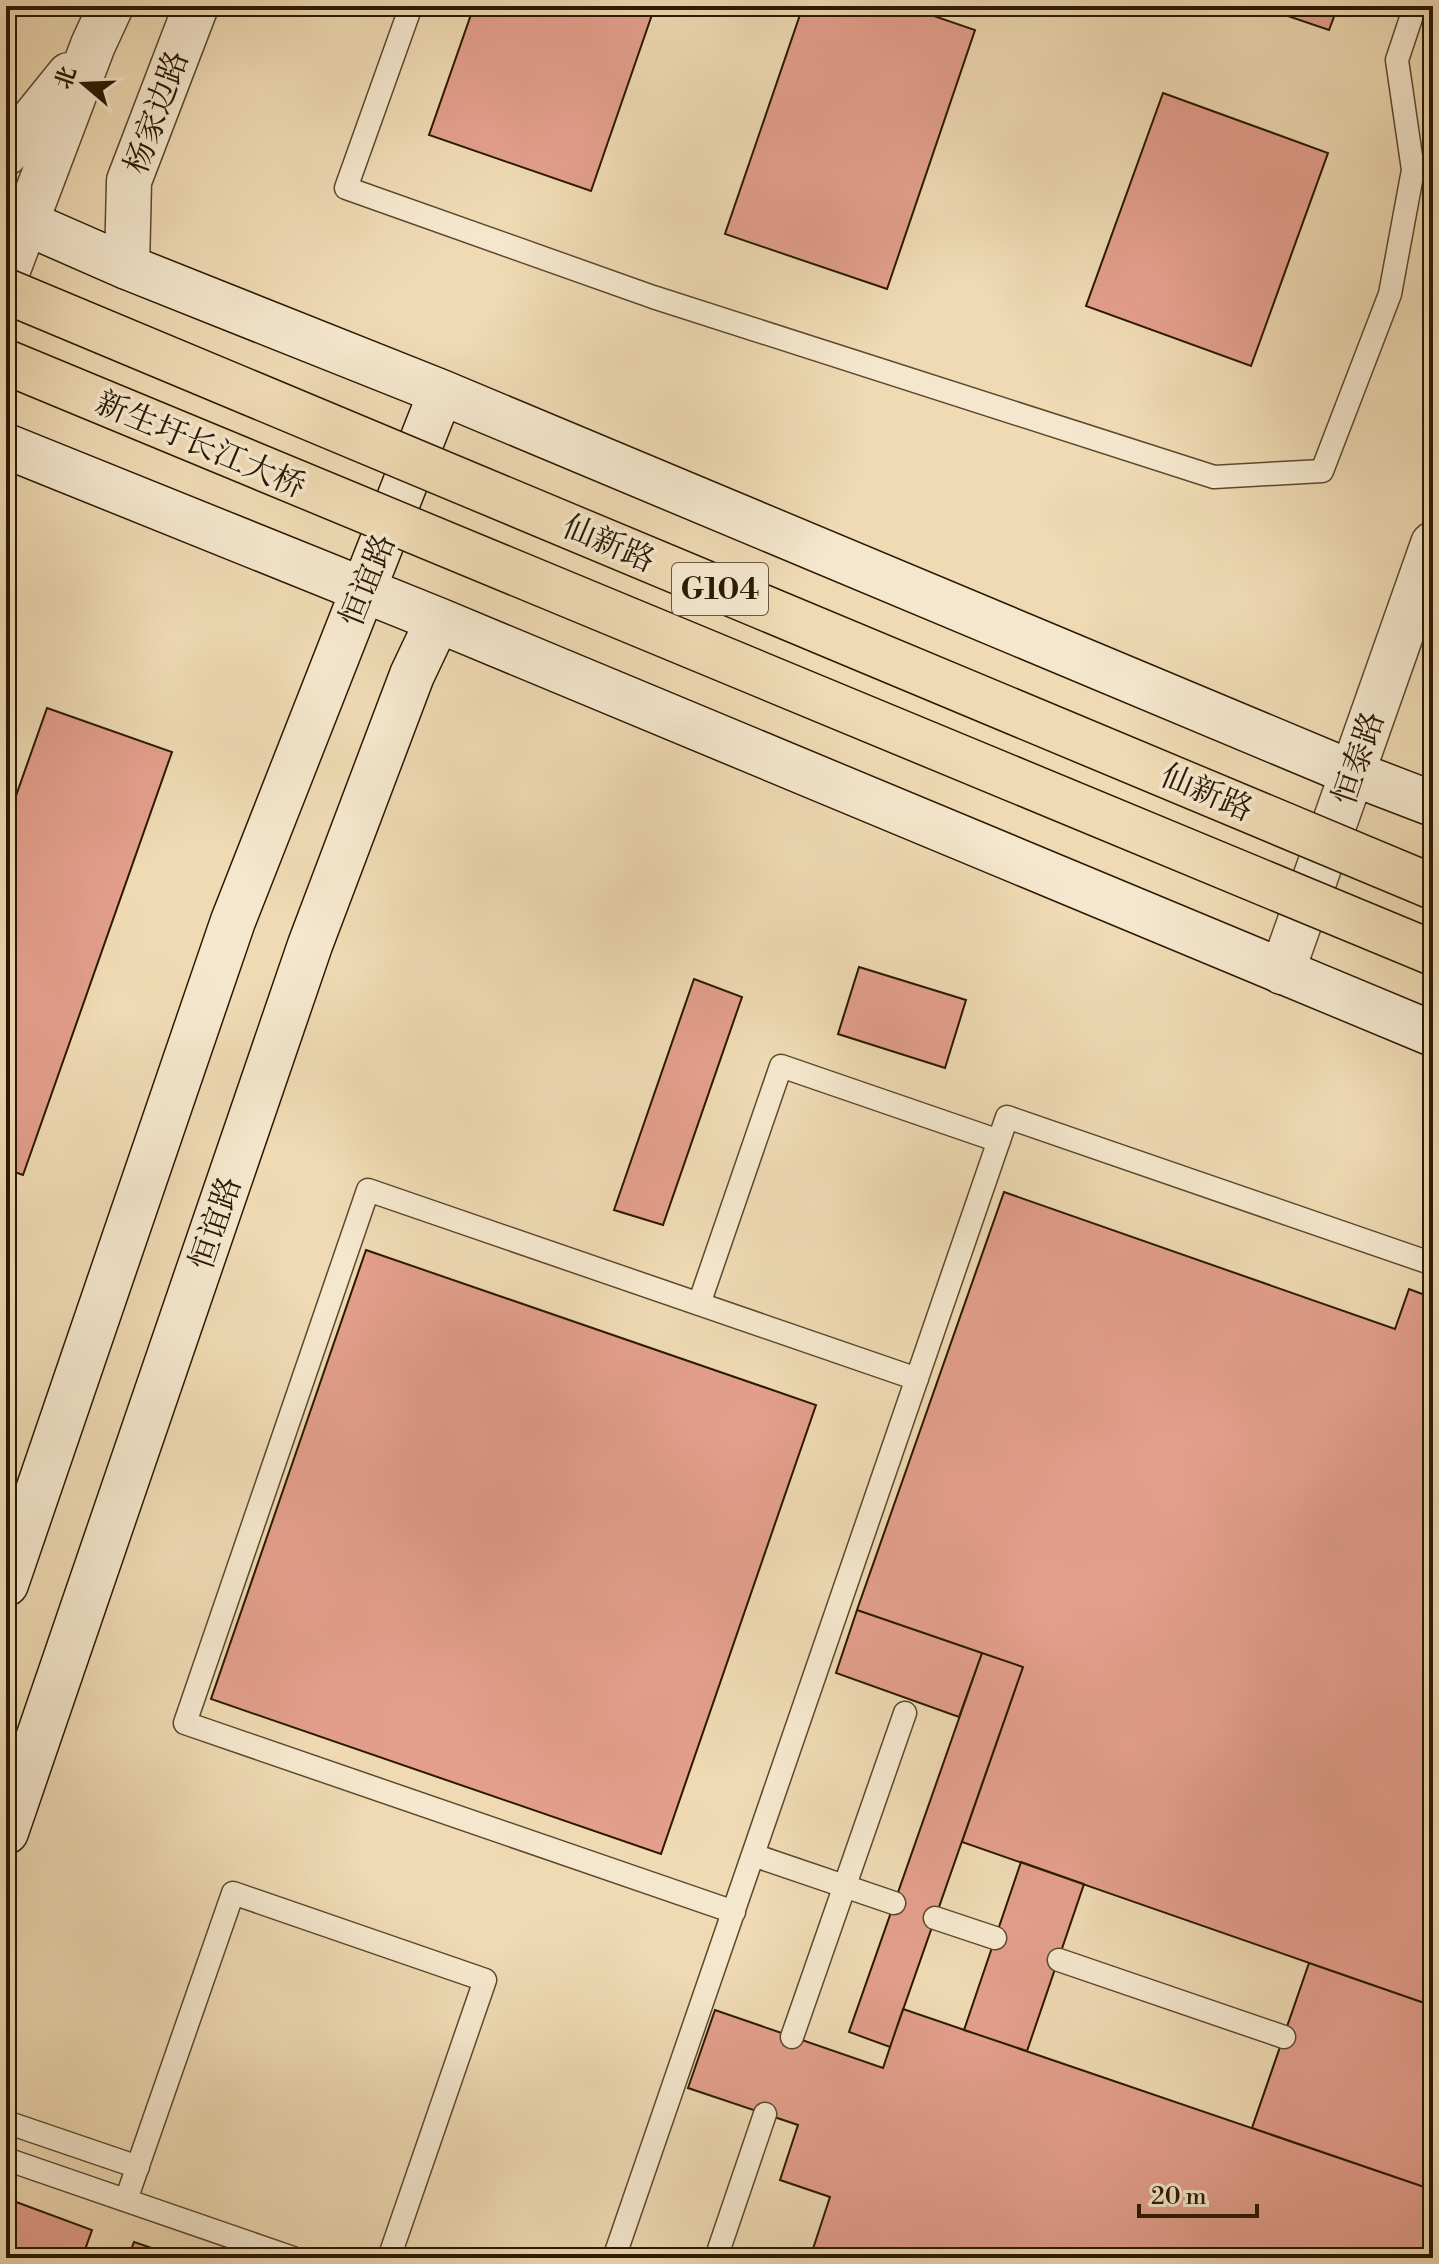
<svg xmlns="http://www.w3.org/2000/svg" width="1439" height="2264" font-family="'Libre Bodoni','Noto Serif SC',serif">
<rect width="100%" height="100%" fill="#efdab3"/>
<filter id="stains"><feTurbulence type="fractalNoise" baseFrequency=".0025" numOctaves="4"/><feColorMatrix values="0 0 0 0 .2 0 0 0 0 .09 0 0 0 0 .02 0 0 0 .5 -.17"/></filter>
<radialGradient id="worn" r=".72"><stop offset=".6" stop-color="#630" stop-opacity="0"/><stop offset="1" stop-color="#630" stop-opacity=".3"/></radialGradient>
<path fill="#e39f8c" stroke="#2a1902" stroke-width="2" d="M 474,6 L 655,6 L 591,191 L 429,135 Z
M 803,6 L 905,6 L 975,30 L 887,289 L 725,234 Z
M 1258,6 L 1338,6 L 1329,30 Z
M 1163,93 L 1328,153 L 1251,366 L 1086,306 Z
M 47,708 L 172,752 L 23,1175 L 6,1169 L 6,824 Z
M 859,967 L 966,1000 L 945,1068 L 838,1034 Z
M 694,979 L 742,997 L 663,1225 L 614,1210 Z
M 1004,1192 L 1395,1329 L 1409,1289 L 1433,1298 L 1433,2006 L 962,1842 L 1023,1667 L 857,1610 Z
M 366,1250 L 816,1405 L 661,1854 L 211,1699 Z
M 857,1610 L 982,1653 L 959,1717 L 836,1673 Z
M 982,1653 L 1023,1667 L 890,2047 L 849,2032 Z
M 1021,1862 L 1084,1884 L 1027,2051 L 964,2030 Z
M 1309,1963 L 1433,2006 L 1433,2190 L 1252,2128 Z
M 903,2009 L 1433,2190 L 1433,2258 L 810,2258 L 830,2197 L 780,2180 L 798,2125 L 688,2088 L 715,2010 L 883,2068 Z
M 8,2199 L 92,2230 L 82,2258 L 6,2258 Z
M 134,2242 L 181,2258 L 128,2258 Z"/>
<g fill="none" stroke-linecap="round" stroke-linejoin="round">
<defs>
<path id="service" d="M 411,6 L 346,188 L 653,297 L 1214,477 L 1322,471 L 1390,294 L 1413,170 L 1397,60 L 1415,6
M 699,1304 L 781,1066 L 999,1141
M 753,1855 L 894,1903
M 734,1912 L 185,1723 L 368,1190 L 917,1379
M 935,1918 L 995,1938
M 1059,1960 L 1284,2037
M 792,2037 L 905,1713
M 6,2122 L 138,2167
M 6,2159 L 293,2258
M 126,2200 L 233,1893 L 485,1980 L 389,2258
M 614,2258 L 1007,1117 L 1433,1264
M 716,2258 L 765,2114"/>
<path id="tertiary" d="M 6,153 L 69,75
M 127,267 L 129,181 L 196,6
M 6,275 L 93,45 L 111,6
M 1282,972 L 1433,544"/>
<path id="secondary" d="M 6,214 L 127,267 L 441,392 L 1352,773 L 1433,804
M 6,446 L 438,620 L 1433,1034
M 6,1584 L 233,921 L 441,392
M 6,1832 L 310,945 L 412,675 L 438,620"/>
</defs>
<use href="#service" stroke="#5b492e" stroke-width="25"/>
<use href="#tertiary" stroke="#5b492e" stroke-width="47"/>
<use href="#secondary" stroke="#2a1902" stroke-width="47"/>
<use href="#service" stroke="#f5e7ce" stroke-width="22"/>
<use href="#tertiary" stroke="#f5e7ce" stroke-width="44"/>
<use href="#secondary" stroke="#f5e7ce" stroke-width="44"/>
<defs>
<path id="primary-bridge" d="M 6,291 L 1433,887
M 6,362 L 1433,953"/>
</defs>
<use href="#primary-bridge" stroke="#2a1902" stroke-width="47" stroke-linecap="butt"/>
<use href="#primary-bridge" stroke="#efdab3" stroke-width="44"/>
</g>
<g text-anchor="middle" stroke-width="7" stroke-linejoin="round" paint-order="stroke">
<rect fill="#f5e7ce" stroke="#67573f" stroke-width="2" x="672" y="563" width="96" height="52" rx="6"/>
<g font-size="30" font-weight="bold" fill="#2a1902">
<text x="720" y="599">G104</text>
</g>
<g font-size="32" fill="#2a1902" stroke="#f5e7ce">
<text transform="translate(156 112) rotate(-70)" y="11">杨家边路</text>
<text transform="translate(201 444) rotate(23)" y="11">新生圩长江大桥</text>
<text transform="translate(609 543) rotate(23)" y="11">仙新路</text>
<text transform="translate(367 580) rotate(-68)" y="11">恒谊路</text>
<text transform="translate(1358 758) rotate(-71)" y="11">恒泰路</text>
<text transform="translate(1207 792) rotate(23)" y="11">仙新路</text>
<text transform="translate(215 1223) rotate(-71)" y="11">恒谊路</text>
</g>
</g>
<rect width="1439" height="2264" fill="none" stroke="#efdab3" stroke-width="32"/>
<rect x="8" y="8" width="1423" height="2248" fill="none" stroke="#2a1902" stroke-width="4"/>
<rect x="16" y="16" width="1407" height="2232" fill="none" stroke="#2a1902" stroke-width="2"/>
<g transform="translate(84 84) rotate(289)" stroke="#f5e7ce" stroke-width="6" paint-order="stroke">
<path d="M0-6L14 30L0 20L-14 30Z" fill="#2a1902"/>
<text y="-12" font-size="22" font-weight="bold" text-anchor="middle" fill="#2a1902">北</text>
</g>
<path d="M1139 2204v12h118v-12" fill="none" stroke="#2a1902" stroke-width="4"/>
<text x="1151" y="2204" font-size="24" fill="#2a1902" stroke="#f5e7ce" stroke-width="6" paint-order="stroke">20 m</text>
<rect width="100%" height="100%" filter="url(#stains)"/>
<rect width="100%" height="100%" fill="url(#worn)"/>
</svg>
